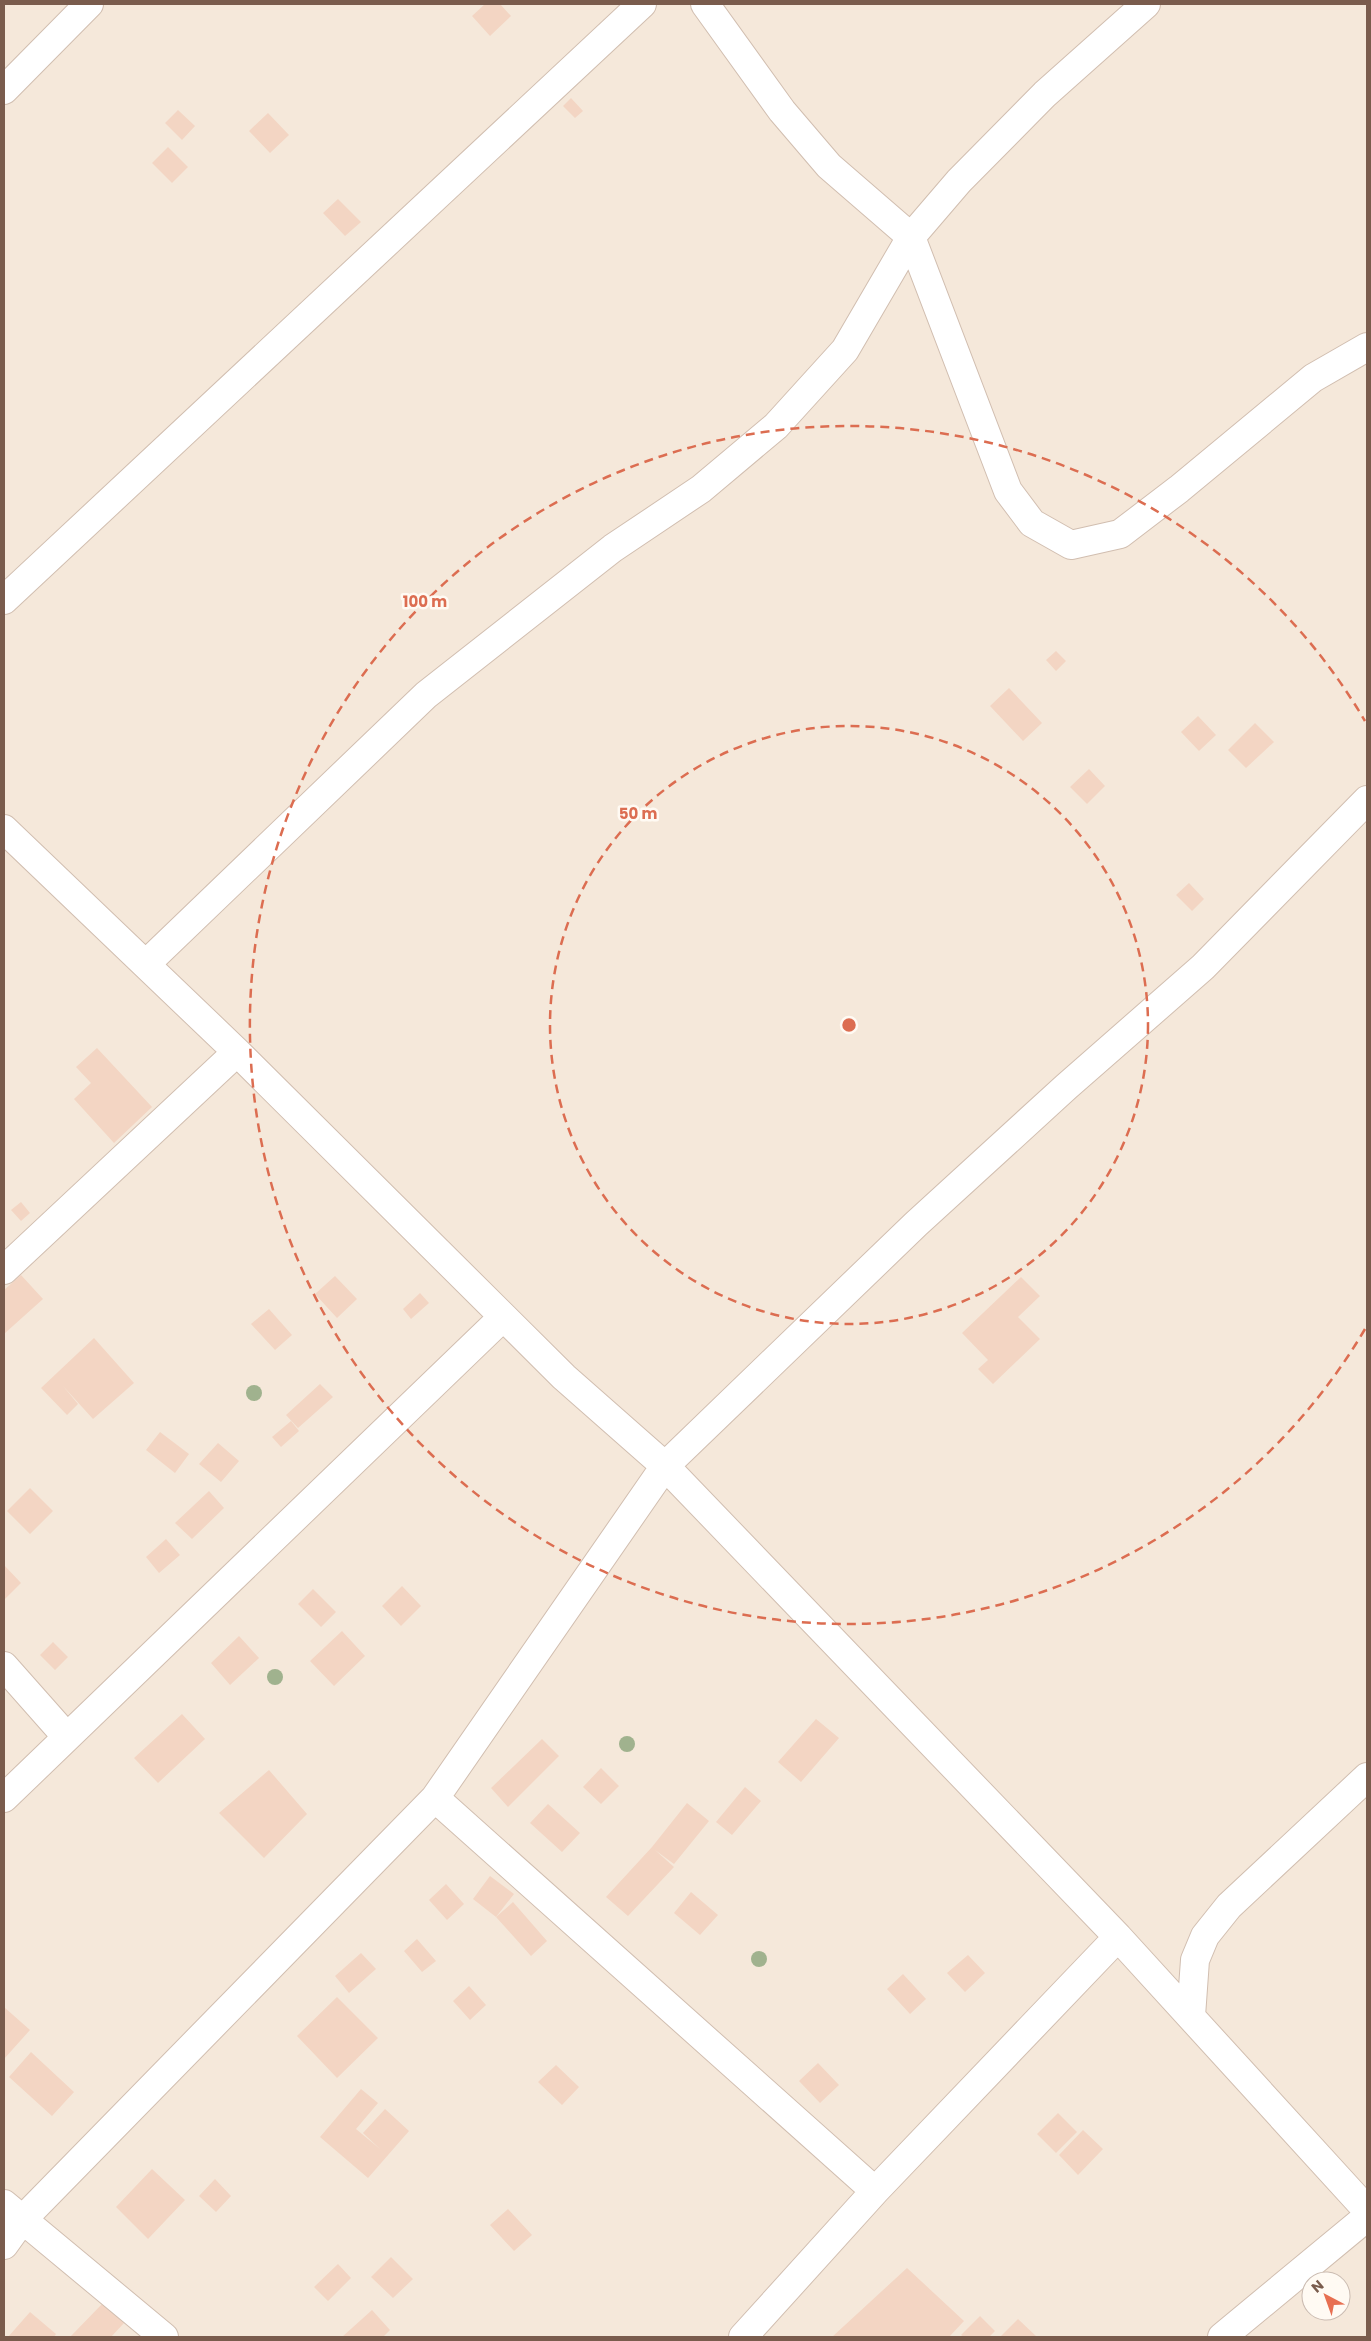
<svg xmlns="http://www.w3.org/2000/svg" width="1371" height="2341" font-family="Poppins,sans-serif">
<rect width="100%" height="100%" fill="#fdf6ec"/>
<path fill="#f5e8da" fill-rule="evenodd" d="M 4,4 L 1367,4 L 1367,2337 L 4,2337 ZM 1311,2281 L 1341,2281 L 1341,2311 L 1311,2311 Z"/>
<path fill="#f3d5c3" d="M 485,4 L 500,4 L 511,16 L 490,36 L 472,16 Z
M 571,98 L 583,111 L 575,118 L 563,106 Z
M 178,110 L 195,126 L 182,140 L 165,123 Z
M 268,113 L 289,135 L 270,153 L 249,131 Z
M 168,147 L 188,167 L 172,183 L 152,163 Z
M 338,199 L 361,222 L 345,236 L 323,213 Z
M 1056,651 L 1066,661 L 1056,671 L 1046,660 Z
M 1009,688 L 1042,723 L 1023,741 L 990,706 Z
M 1198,716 L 1216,735 L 1199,751 L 1181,732 Z
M 1255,723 L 1274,742 L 1246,768 L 1228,750 Z
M 1089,769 L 1105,786 L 1087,804 L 1070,787 Z
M 1189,883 L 1204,899 L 1192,911 L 1176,895 Z
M 97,1048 L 152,1107 L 114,1143 L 74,1099 L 91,1083 L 76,1067 Z
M 21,1202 L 30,1213 L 21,1221 L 11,1210 Z
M 21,1275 L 43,1299 L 4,1334 L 4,1290 Z
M 335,1276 L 357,1299 L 337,1318 L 315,1294 Z
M 1021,1277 L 1040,1296 L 1018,1317 L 1040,1339 L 993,1384 L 978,1369 L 988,1360 L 962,1333 Z
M 420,1293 L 429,1303 L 411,1319 L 403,1309 Z
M 269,1309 L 292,1335 L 275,1350 L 251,1324 Z
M 94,1338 L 134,1383 L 93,1419 L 63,1386 L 78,1404 L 67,1415 L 41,1388 Z
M 320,1384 L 333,1397 L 298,1428 L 286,1415 Z
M 291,1421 L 299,1431 L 281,1447 L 272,1437 Z
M 160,1432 L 189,1454 L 175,1473 L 146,1450 Z
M 218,1443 L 239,1461 L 221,1482 L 199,1464 Z
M 30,1488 L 53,1511 L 30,1534 L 7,1511 Z
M 209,1491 L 224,1508 L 192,1539 L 175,1523 Z
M 166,1539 L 180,1555 L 159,1573 L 146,1557 Z
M 4,1565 L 21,1583 L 4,1600 Z
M 402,1586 L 421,1606 L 401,1626 L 382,1606 Z
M 313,1589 L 336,1612 L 321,1627 L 298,1604 Z
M 342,1631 L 365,1656 L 334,1686 L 310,1661 Z
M 239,1636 L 259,1658 L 230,1685 L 211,1663 Z
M 53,1642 L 68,1657 L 55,1670 L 40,1655 Z
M 182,1714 L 205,1739 L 158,1783 L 134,1758 Z
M 816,1719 L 839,1738 L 801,1782 L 778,1762 Z
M 542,1739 L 559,1756 L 508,1807 L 491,1788 Z
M 601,1768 L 619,1786 L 601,1804 L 583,1787 Z
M 269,1770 L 307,1814 L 264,1858 L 219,1813 Z
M 745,1787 L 761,1801 L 732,1835 L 716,1822 Z
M 687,1803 L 709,1821 L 674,1864 L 655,1850 L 674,1867 L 628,1916 L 606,1897 L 652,1847 Z
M 548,1804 L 580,1833 L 562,1852 L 530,1823 Z
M 490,1876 L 514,1894 L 496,1917 L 473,1899 Z
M 446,1884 L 464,1904 L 447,1920 L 429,1900 Z
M 691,1892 L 718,1915 L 700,1935 L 674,1913 Z
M 513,1902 L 547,1941 L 531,1956 L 496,1917 Z
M 417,1939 L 436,1961 L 422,1972 L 404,1951 Z
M 361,1953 L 376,1969 L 349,1993 L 335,1976 Z
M 968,1955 L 985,1973 L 965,1992 L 947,1973 Z
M 903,1974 L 926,1999 L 910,2014 L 887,1989 Z
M 469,1986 L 486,2005 L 470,2020 L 453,2001 Z
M 337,1997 L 378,2038 L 337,2078 L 297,2036 Z
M 4,2007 L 30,2030 L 4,2059 Z
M 31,2052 L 74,2092 L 52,2116 L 9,2077 Z
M 818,2063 L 839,2085 L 820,2103 L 799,2081 Z
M 556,2065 L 579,2087 L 562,2105 L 538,2082 Z
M 361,2089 L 378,2103 L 356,2129 L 380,2149 L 363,2133 L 385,2109 L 409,2131 L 368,2178 L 320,2137 Z
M 1058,2113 L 1077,2132 L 1056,2153 L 1037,2134 Z
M 1083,2130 L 1103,2149 L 1078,2175 L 1059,2155 Z
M 152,2169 L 185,2200 L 148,2239 L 116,2207 Z
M 215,2179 L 231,2196 L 216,2212 L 199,2196 Z
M 508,2209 L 532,2235 L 514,2251 L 490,2225 Z
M 391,2257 L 413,2279 L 393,2298 L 371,2277 Z
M 338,2264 L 351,2278 L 328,2301 L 314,2287 Z
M 907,2268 L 964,2321 L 949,2337 L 832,2337 Z
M 103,2303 L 124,2323 L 111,2337 L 70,2337 Z
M 372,2310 L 390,2330 L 383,2337 L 342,2337 Z
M 30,2312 L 56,2334 L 54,2337 L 8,2337 Z
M 980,2316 L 995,2331 L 989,2337 L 964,2337 L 961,2335 Z
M 1018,2319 L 1037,2337 L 1000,2337 Z"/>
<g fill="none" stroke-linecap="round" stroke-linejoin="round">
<defs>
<path id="street" d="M 705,4 L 782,111 L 829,166 L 911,237 L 1008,491 L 1032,523 L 1071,545 L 1120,534 L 1179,489 L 1313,378 L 1367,347
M 4,90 L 89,4
M 4,600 L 642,4
M 4,829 L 237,1052 L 564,1377 L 665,1466 L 1118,1937 L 1367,2210
M 146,964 L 426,695 L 613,548 L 701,489 L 776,426 L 845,350 L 911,237 L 959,181 L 1045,94 L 1146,4
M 4,1270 L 237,1052
M 4,1666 L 66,1736
M 4,1798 L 503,1317
M 435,1798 L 875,2191
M 1191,2016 L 1195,1960 L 1205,1936 L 1229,1906 L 1367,1777
M 4,2204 L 164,2337
M 4,2245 L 22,2220 L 435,1798 L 665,1466 L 916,1224 L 1066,1087 L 1203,967 L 1367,800
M 743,2337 L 875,2191 L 1118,1937
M 1222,2337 L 1367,2217"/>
</defs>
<use href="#street" stroke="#d1beb0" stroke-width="30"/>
<use href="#street" stroke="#fff" stroke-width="28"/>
</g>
<g fill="#a0b28e">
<circle cx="254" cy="1393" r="8"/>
<circle cx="275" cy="1677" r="8"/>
<circle cx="627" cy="1744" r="8"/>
<circle cx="759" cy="1959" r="8"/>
</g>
<g fill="none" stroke="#dc6d51" stroke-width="2.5" stroke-dasharray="9 6">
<circle cx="849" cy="1025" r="299"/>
<path d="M1365 1329A599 599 0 1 1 1365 721"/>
</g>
<circle cx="849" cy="1025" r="8" fill="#dc6d51" stroke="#fffaf3" stroke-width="2.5"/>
<g font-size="15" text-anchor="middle" font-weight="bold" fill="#dc6d51" stroke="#fffaf3" stroke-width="5" stroke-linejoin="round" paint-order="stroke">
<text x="425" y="607">100 m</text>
<text x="638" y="819">50 m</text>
</g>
<rect width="1371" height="2341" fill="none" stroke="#7a5c4d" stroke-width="10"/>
<g transform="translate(1326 2296) rotate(319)"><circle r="24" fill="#fffaf3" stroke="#cabbb1"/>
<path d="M0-4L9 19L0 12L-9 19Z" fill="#e76f51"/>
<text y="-8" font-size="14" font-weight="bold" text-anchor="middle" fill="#7a5c4d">N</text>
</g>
</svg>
